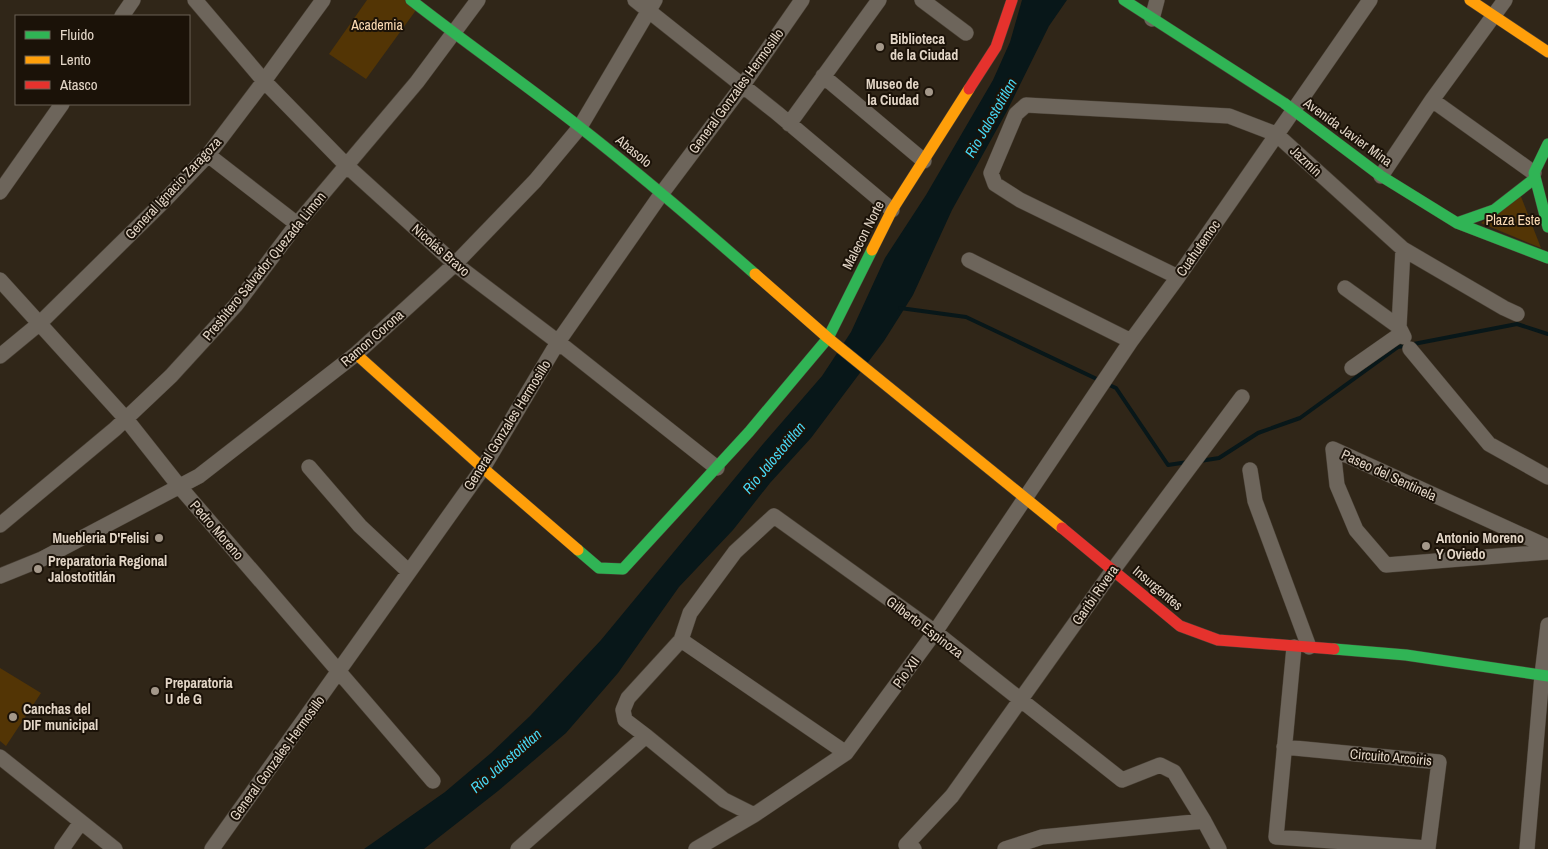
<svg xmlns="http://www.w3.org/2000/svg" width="1548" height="849" font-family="'Archivo Narrow',sans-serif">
<rect width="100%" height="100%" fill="#302618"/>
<path fill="#533505" d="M 367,0 L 411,0 L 419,6 L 366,79 L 329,54 Z
M 1520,194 L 1541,248 L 1481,223 Z
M 0,668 L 41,693 L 6,746 L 0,741 Z"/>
<path fill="#081719" d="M 1022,0 L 1067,0 L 1049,26 L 1007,111 L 952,210 L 913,295 L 884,341 L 811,438 L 770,483 L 733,530 L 679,587 L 618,673 L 566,733 L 498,791 L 424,849 L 364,849 L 445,792 L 491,753 L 530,716 L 601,640 L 763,444 L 822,376 L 851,332 L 885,258 L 926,195 L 993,80 L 1010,42 Z"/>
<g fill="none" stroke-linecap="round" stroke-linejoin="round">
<path stroke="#081719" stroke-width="4" d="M 900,308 L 966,317 L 1101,381
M 1107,384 L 1116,388 L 1168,465 L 1188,462
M 1200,461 L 1219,458 L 1258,433 L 1300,418 L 1398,347 L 1517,324 L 1548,334"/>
<defs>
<path id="street" d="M 195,0 L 264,81 L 347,166 L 455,264 L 558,342 L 717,468
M 635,0 L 777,113 L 892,210
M 922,0 L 966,33
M 122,16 L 133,0
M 1152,19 L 1157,0
M 823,76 L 924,161
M 1432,100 L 1534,173
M 789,124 L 879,0
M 208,155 L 297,224
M 1381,176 L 1432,100 L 1505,0
M 0,192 L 62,104
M 1403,249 L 1399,327 L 1404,337
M 969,260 L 1131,341
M 1178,277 L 1020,200 L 995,184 L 991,173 L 1016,114 L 1026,105 L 1229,116 L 1276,134 L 1403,249 L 1504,308 L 1517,314
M 0,280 L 126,419 L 179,486 L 433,781
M 1345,288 L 1399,327
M 1410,349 L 1489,444 L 1548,477
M 0,356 L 40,323 L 164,201 L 208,155 L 264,81 L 323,0
M 1352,368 L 1402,333
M 1333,449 L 1337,485 L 1356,530 L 1386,565 L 1548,552
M 1333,449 L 1548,547
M 309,467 L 360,526 L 409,572
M 1250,470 L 1255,501 L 1309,647
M 0,525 L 115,429 L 171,376 L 236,305 L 297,224 L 417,82 L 478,0
M 0,576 L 42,559 L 199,476 L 356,354 L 455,264 L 535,181 L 580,127 L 655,0
M 681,640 L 846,753
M 646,736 L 625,720 L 623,710 L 628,698 L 681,640 L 690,613 L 735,552 L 774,516 L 935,632 L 1122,780 L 1160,765 L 1174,772 L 1204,821 L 1219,849
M 1284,747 L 1439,762 L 1428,848 L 1276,837 L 1294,647
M 0,757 L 115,849
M 754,815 L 846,753 L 935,632 L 1131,341 L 1178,277 L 1370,0
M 62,849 L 81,822
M 212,849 L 483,468 L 558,342 L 662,193 L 743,85 L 802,0
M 518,849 L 646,736 L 724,800 L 754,815 L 696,849
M 914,849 L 906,845 L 952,796 L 1113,570 L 1242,397
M 1005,849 L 1042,837 L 1204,821
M 1527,849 L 1542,675 L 1548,625"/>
<path id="fast" d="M 411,0 C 467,44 525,84 581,128 C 641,175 698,224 755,274
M 1124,0 L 1284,103 L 1381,176 L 1457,223 L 1548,258
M 1548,144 L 1534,173 L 1548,227
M 1457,223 L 1494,210 L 1534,179
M 578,550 L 599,568 L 623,569 L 749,432 L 828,338 L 872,250
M 1334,649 L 1406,655 L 1548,676"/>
<path id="slow" d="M 1470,0 L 1548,52
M 872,250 L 892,210 L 969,89
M 755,274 L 828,338 L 1062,528
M 356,354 L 483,468 L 578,550"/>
<path id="jam" d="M 969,89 L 996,47 L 1012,0
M 1062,528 L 1180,626 L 1218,640 L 1334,649"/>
</defs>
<use href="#street" stroke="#494035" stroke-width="16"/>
<use href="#fast" stroke="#494035" stroke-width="12"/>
<use href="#slow" stroke="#494035" stroke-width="12"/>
<use href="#jam" stroke="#494035" stroke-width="12"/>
<use href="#street" stroke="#6d655b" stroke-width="15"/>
<use href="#fast" stroke="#30b455" stroke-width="11"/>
<use href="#slow" stroke="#ff9f0a" stroke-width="11"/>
<use href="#jam" stroke="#e5322d" stroke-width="11"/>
</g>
<g fill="#a4988a" stroke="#1b1208" stroke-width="2">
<circle cx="880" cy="47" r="5"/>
<circle cx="929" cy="92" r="5"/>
<circle cx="159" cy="538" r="5"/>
<circle cx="1426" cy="546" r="5"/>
<circle cx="38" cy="569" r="5"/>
<circle cx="155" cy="691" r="5"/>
<circle cx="13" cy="717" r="5"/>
</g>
<g text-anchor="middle" stroke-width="4" stroke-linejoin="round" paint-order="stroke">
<g font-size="14" fill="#fcdbb4" stroke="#1b1208">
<text x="377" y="30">Academia</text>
<text x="1513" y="225">Plaza Este</text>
</g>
<g font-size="14" font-weight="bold" fill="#e3d6c7" stroke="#1b1208" text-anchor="start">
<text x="890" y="44">Biblioteca<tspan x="890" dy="16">de la Ciudad</tspan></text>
<text x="919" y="89" text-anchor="end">Museo de<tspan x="919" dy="16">la Ciudad</tspan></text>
<text x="149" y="543" text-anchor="end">Muebleria D'Felisi</text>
<text x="1436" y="543">Antonio Moreno<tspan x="1436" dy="16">Y Oviedo</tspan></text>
<text x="48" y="566">Preparatoria Regional<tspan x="48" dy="16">Jalostotitlán</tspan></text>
<text x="165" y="688">Preparatoria<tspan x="165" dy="16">U de G</tspan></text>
<text x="23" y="714">Canchas del<tspan x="23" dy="16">DIF municipal</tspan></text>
</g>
<g font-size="14" fill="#e3d6c7" stroke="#1b1208">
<text transform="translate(736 91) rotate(-54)" y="5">General Gonzales Hermosillo</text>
<text transform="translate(1348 132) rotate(36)" y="5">Avenida Javier Mina</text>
<text transform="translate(634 151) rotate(39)" y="5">Abasolo</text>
<text transform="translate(1306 161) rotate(43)" y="5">Jazmín</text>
<text transform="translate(173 188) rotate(-47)" y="5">General Ignacio Zaragoza</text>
<text transform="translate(863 235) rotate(-63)" y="5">Malecon Norte</text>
<text transform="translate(1198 248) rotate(-55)" y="5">Cuahutemoc</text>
<text transform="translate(441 250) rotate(41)" y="5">Nicolás Bravo</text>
<text transform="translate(264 266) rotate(-51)" y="5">Presbítero Salvador Quezada Limon</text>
<text transform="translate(372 338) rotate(-41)" y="5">Ramon Corona</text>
<text transform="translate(507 425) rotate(-58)" y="5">General Gonzales Hermosillo</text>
<text transform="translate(1389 475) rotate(25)" y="5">Paseo del Sentinela</text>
<text transform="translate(217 530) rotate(49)" y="5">Pedro Moreno</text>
<text transform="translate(1158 588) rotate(40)" y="5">Insurgentes</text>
<text transform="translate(1095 595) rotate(-55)" y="5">Garibi Rivera</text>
<text transform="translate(925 627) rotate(37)" y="5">Gilberto Espinoza</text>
<text transform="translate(906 672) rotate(-54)" y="5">Pio XII</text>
<text transform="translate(1391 757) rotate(5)" y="5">Circuito Arcoiris</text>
<text transform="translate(277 758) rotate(-54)" y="5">General Gonzales Hermosillo</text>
</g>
<g font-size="15" font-style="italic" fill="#47d7f3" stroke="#1b1208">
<text transform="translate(991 118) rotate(-60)" y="5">Rio Jalostotitlan</text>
<text transform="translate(774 458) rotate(-50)" y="5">Rio Jalostotitlan</text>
<text transform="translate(506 761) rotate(-41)" y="5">Rio Jalostotitlan</text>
</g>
</g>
<rect x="15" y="15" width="175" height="90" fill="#1b1208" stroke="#6b6054"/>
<rect x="25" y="31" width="25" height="8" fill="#30b455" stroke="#6b6054"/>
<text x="60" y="40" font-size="15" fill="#e3d6c7">Fluido</text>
<rect x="25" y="56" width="25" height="8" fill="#ff9f0a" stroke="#6b6054"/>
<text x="60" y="65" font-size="15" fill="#e3d6c7">Lento</text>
<rect x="25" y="81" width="25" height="8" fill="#e5322d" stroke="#6b6054"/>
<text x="60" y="90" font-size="15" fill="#e3d6c7">Atasco</text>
</svg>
